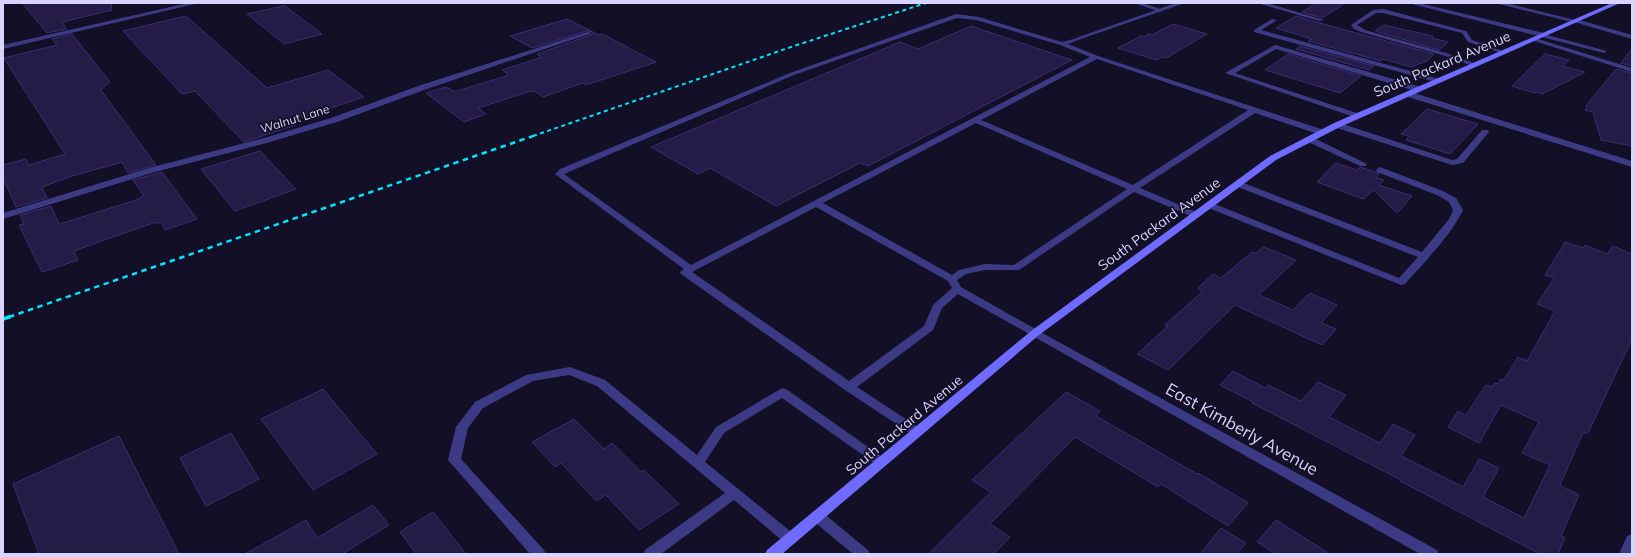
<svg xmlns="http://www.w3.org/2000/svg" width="1635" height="557" font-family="Mulish,sans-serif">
<rect width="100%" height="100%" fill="#130f26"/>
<path fill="#241b47" stroke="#3b2d73" d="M 22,3 L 111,3 L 112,10 L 62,22 L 67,29 L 47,33 Z
M 1316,3 L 1345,3 L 1322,18 L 1302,12 Z
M 283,6 L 285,6 L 322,34 L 284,44 L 247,14 Z
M 186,16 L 267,88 L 328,70 L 364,97 L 291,121 L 296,125 L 244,142 L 195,91 L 182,94 L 123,31 Z
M 1296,16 L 1316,22 L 1434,54 L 1427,61 L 1411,67 L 1383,59 L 1381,61 L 1308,41 L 1312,39 L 1276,28 Z
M 567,19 L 599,35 L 602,34 L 656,62 L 586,85 L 583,83 L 543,97 L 536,92 L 531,91 L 478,108 L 486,114 L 464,122 L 426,93 L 446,87 L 453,91 L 457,91 L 506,76 L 508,74 L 502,70 L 542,57 L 537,54 L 593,34 L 592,32 L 587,31 L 532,48 L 510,36 Z
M 1173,24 L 1207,34 L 1166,58 L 1162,57 L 1156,60 L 1118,48 L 1141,36 L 1144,37 L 1149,34 L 1152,35 Z
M 1384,25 L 1433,36 L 1432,38 L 1448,42 L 1439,50 L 1375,31 Z
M 971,26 L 1072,60 L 868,166 L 860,163 L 776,206 L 710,168 L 698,174 L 651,147 L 900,42 L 918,49 Z
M 72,34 L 110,82 L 101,90 L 156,165 L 128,173 L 122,162 L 119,163 L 72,176 L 42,187 L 47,198 L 16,207 L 3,178 L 3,165 L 26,159 L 29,165 L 65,154 L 4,58 L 57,45 L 52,39 Z
M 1300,46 L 1374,66 L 1369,70 L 1296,49 Z
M 1632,49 L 1632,66 L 1621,63 Z
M 1546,53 L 1546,54 L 1569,60 L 1562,66 L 1585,72 L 1542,94 L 1536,92 L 1534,93 L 1512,86 Z
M 1288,54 L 1361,76 L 1340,93 L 1265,70 Z
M 1616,69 L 1632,73 L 1632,146 L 1601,140 L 1593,112 L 1585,110 L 1587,107 L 1586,106 Z
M 1427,109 L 1478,124 L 1450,154 L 1406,140 L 1409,136 L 1401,134 Z
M 260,151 L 296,189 L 235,211 L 201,169 Z
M 1336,163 L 1357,170 L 1360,167 L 1375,172 L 1379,174 L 1376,178 L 1384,180 L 1379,185 L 1412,196 L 1397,213 L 1374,190 L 1363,199 L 1317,182 Z
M 162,172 L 197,219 L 165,230 L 161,222 L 157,224 L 156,222 L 107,239 L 74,251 L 78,260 L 42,272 L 19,225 L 24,224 L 20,215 L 51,206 L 59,224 L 63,223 L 139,199 L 139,198 L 144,196 L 133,180 Z
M 1565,242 L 1583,248 L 1585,245 L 1607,254 L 1613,246 L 1632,254 L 1632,339 L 1588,433 L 1583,433 L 1560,485 L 1579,495 L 1561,536 L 1565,538 L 1558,554 L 1540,554 L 1400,481 L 1401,480 L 1252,403 L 1253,402 L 1220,385 L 1233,371 L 1265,388 L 1268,385 L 1301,401 L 1318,382 L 1346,395 L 1329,417 L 1380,443 L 1393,424 L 1415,435 L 1401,456 L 1463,487 L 1479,459 L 1499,468 L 1483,497 L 1524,518 L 1550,465 L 1522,453 L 1539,422 L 1501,405 L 1479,443 L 1448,427 L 1458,411 L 1466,415 L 1486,385 L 1492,387 L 1495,383 L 1498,384 L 1501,379 L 1504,380 L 1518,357 L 1527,361 L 1555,311 L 1537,304 L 1554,278 L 1545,275 Z
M 1264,247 L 1296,260 L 1259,295 L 1293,310 L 1310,293 L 1337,305 L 1321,323 L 1336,329 L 1322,345 L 1235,305 L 1168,370 L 1137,354 L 1168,326 L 1165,325 L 1203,291 L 1198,288 L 1213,274 L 1221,278 L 1252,252 L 1256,253 Z
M 323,389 L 377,454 L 313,490 L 261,419 Z
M 1066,392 L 1100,411 L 1096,416 L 1197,474 L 1198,473 L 1248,503 L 1228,526 L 1161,484 L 1158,487 L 1075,437 L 990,524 L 1010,537 L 994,554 L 929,554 L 991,492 L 972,480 Z
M 574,419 L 604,449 L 612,443 L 641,472 L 644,470 L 679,504 L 639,530 L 606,495 L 596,501 L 561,463 L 555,467 L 532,442 Z
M 231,433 L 259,479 L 206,506 L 180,458 Z
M 119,436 L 179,554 L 39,554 L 13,484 Z
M 373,505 L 389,525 L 342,554 L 245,554 L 306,520 L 317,538 Z
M 433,512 L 466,554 L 416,554 L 400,532 Z
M 1276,520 L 1330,554 L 1276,554 L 1257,542 Z
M 1221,528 L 1246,543 L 1237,554 L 1200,554 Z"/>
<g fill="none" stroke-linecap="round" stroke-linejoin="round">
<path fill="#3d3a85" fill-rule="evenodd" d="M 1134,3 L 1143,3 L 1163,10 L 1160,12 Z
M 1257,3 L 1267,3 L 1324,20 L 1319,21 Z
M 1408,3 L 1419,3 L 1544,33 L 1547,35 L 1607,51 L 1604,53 Z
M 1495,3 L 1506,3 L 1579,21 L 1576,23 Z
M 1383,9 L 1466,31 L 1472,40 L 1506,52 L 1501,53 L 1468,42 L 1462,33 L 1383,13 L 1376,13 L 1357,25 L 1365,30 L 1446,53 L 1477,64 L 1478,65 L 1475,67 L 1442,55 L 1361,32 L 1354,29 L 1351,25 L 1373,10 Z
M 956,14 L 979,17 L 1062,42 L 1081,37 L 1081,39 L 1068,44 L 1098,56 L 1324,130 L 1325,132 L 1324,134 L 1318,134 L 1255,113 L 1140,188 L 1199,213 L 1201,215 L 1199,217 L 1193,217 L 1134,192 L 1019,270 L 985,270 L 966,274 L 957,280 L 961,287 L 1039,331 L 1040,333 L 1039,335 L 1031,335 L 958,294 L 942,308 L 933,330 L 857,387 L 921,429 L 923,432 L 921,435 L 917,437 L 913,435 L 845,390 L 681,274 L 680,272 L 684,269 L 555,174 L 560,169 L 790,73 ZM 957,18 L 976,20 L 1060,45 L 1090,57 L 691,265 L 564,174 L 794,75 ZM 1097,59 L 1248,110 L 1133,185 L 981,120 ZM 976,123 L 1127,189 L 1014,265 L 985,264 L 959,270 L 952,275 L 823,203 ZM 816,207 L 948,281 L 952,288 L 933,305 L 924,326 L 849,381 L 692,272 Z
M 1272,19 L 1277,20 L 1261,30 L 1443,80 L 1439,82 L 1436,82 L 1254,32 L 1254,30 Z
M 1275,45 L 1421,87 L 1422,89 L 1418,91 L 1415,91 L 1276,49 L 1235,73 L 1360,114 L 1360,118 L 1357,118 L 1225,73 Z
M 1334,123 L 1340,123 L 1452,160 L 1457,159 L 1482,130 L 1488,130 L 1489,132 L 1463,163 L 1452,165 L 1334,127 Z
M 1306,137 L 1312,137 L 1367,164 L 1366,166 L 1360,166 L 1306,141 Z
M 1380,167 L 1443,191 L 1456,198 L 1463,210 C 1449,238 1425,261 1405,284 L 1401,285 L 1206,207 L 1205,205 L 1206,203 L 1212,203 L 1399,278 L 1418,257 L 1235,186 L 1234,184 L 1235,182 L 1241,182 L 1422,252 L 1449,219 L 1453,210 L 1449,202 L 1437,195 L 1377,172 L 1376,170 Z
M 570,367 L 605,380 L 697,455 L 716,427 L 782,388 L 786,389 L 885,459 L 887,462 L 885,465 L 881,467 L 877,465 L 782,398 L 724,433 L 705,462 L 795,535 L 797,539 L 795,543 L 790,545 L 785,543 L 734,500 L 661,554 L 643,554 L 645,550 L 725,493 L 597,386 L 569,375 L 533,381 L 483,408 L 468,428 L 461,459 L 544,550 L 546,554 L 530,554 L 448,460 L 456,427 L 475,402 L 526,375 Z
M 817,511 L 822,512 L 868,550 L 870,554 L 853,554 L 812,520 L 810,516 L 812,512 Z"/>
<path fill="#3d3a85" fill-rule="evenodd" d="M 188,3 L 199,3 L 3,49 L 3,45 Z
M 1176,3 L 1185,3 L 1081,39 L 1076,38 Z
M 1576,19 L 1632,35 L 1632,39 L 1574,22 L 1574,20 Z
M 587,32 L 592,33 L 424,90 L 337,122 L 270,142 L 155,172 L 3,219 L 3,213 L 149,168 L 264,138 L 331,118 L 418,86 Z
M 1531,38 L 1535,38 L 1632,68 L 1632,72 L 1531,40 Z
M 1405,92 L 1411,92 L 1632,161 L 1632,167 L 1405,96 Z
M 1035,329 L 1437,550 L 1439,554 L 1420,554 L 1031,335 L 1030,333 L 1031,331 Z
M 1632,534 L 1632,554 L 1619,554 L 1627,536 Z"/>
<path fill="#6f6bff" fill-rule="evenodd" d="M 1612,3 L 1620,3 L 1340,127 L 1276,160 L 1039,335 L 782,554 L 765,554 L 767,550 L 1031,331 L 1270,156 L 1334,123 Z"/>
<path stroke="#00e5ff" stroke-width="2" stroke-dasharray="4 3.5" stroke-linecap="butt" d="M 533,136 L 794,46 L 926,3"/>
<path stroke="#00e5ff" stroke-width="2.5" stroke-dasharray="5.5 4.5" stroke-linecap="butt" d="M 9,317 L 536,135"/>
<path stroke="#00e5ff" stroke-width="3.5" stroke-dasharray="8 6" stroke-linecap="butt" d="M 3,319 L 12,316"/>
</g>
<g text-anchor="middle" stroke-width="3.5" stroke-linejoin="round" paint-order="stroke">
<g font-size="12" fill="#d9d4ff" stroke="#130f26">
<text transform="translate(295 119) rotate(-17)" y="4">Walnut Lane</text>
</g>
<g font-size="14" fill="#d9d4ff" stroke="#130f26">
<text transform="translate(1442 64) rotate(-23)" y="5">South Packard Avenue</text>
<text transform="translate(1159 224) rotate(-36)" y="5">South Packard Avenue</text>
<text transform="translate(904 425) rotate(-40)" y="5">South Packard Avenue</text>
</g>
<g font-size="17" fill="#d9d4ff" stroke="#130f26">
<text transform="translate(1242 429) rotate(29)" y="6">East Kimberly Avenue</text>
</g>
</g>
<rect width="1635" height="557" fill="none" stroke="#d9d4ff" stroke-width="8"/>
</svg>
